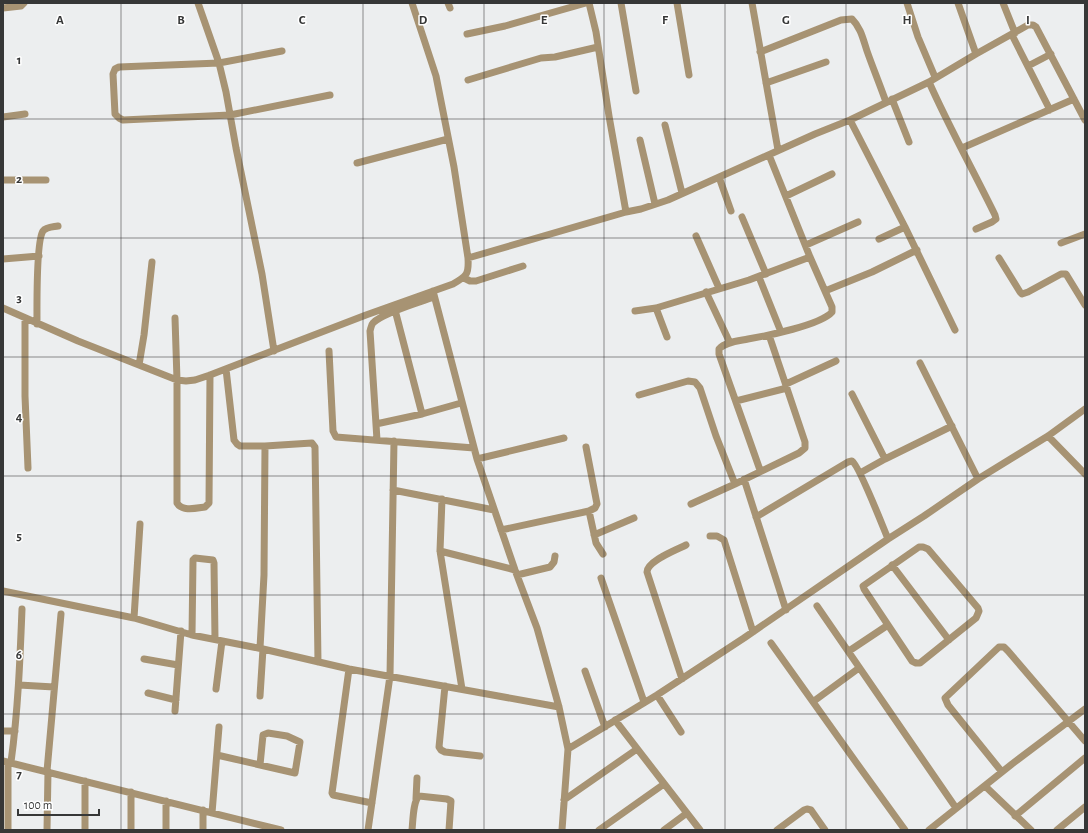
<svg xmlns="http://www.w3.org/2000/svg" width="1088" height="833" font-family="'Alegreya Sans',sans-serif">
<rect width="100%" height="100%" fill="#eceeef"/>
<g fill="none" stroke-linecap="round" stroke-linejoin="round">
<path stroke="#a79373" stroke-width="7" d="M 198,3 L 219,63 L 226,92 L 236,148 L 262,274 L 274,351
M 448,3 L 450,8
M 589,3 L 596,32 L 609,116 L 626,212
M 621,3 L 636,91
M 677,3 L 689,75
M 752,3 L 778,150
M 907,3 L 918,37 L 935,77
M 958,3 L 976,54
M 1003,3 L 1015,33
M 3,8 L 21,6 L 24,3
M 467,34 L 505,26 L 586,3
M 1012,35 L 1050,110
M 282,51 L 219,63 L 119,67 L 115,69 L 113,74 L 115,114 L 119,118 L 123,120 L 230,115 L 330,95
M 760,52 L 841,20 L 852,19 C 861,28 863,39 867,51 C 873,68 880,85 886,102
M 1028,66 L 1051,54
M 468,80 L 541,58 L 555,57 L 598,47
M 929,82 C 949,127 973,170 995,215 L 996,219 L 992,222 L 976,229
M 766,83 L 826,62
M 892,99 L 909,142
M 3,117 L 25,114
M 850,120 L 905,227 L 955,330
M 665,125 L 682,193
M 640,140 L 655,204
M 962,148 L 1074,99
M 357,163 L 448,139
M 719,177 L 731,211
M 3,180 L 46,180
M 786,196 L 832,174
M 742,217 L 766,274
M 696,236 L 719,288
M 879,239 L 905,227
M 1061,243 L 1085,234
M 806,245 L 858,222
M 468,258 L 626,212 L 641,209 L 668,200 L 815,134 L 850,120 L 929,82 L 976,54 L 1028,25 L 1033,25 L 1036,27 L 1085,120
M 999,258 L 1020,292 L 1022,294 L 1028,292 L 1061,274 L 1066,274 L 1085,305
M 3,259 L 39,256
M 759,277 L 781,332
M 464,278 L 470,281 L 476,281 L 523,266
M 433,291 L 477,459 L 515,570 L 537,628 L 559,707 L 568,749 L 562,830
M 825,291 L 872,272 L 917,250
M 706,292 L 730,343
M 3,308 L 78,341 L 177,380 L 186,381 L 195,380 L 210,375 L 366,315 L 453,284 C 467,276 469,274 468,258 L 454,167 L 436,76 L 412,3
M 656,308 L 667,337
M 395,310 L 422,414
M 635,311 L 656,308 L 749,280 L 810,257
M 175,318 L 177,380 L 177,503 C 182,512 197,508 205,507 L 209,503 L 210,375
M 25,319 L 25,396 L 28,468
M 37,324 C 37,308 36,241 43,231 C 46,227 53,227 58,226
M 329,351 L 333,431 L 336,437 L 474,448
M 920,363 L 978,479
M 139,365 L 144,335 L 152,262
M 226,369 L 234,440 L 237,444 L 240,446 L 265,446
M 786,384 L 836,361
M 852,394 L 885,459
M 639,395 L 688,381 L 695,382 L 700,388 L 716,436 L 735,484 L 799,453 L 805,448 L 805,442 L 769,335
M 736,401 L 787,388
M 376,424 L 422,414 L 461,403
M 1048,436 L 1085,474
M 377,440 L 370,331 C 371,328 371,325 373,323 C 382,313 420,302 434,297
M 477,459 L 564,438
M 760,470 L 719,354 L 719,349 C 725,342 738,341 748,339 C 766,336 821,325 832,312 L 832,307 L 810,257 L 769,155
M 860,473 L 885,459 L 952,426
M 744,479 L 786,610
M 393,490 L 494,510
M 442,499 L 440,551 L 462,689
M 691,504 L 735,484
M 589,511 L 596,543 L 603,554
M 756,517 L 848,462 L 852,461 C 859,465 883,527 888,539
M 501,530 L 589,511 L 595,508 L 597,504 L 586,447
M 594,535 L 634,518
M 710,536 L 717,536 L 724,540 L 753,632
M 919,547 L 923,547 L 928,549 L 978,608 L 979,611 L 976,618 L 920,663 L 916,663 L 912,661 L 864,589 L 863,586 Z
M 440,551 L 515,570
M 892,565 L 949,640
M 517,575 L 550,567 L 554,562 L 555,556
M 601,578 L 644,702
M 3,591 L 134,618 L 192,635 L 263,649 L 349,669 L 559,707
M 817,606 L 956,808
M 134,618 L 140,524
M 192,635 L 193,560 L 195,558 L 213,560 L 214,563 L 215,639
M 771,643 L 858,765 L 905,830
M 260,648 L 264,575 L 265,446 L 312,443 L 315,447 L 318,662
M 849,651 L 888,625
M 144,659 L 178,665
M 349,669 L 332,793 L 333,795 L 372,803
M 585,671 L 605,727
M 682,679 L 647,572 C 647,561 676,550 686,545
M 19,685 L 54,687
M 445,686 L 439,747 L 441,750 L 445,752 L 480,756
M 216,689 L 222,641
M 148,693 L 176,700
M 657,695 L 681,732
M 260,696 L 263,649
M 814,701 L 859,668
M 175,711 L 181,631
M 615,720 L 700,830
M 3,731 L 15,731
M 568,749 L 657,695 L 744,638 L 888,539 L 924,516 L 978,479 L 1048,436 L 1085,409
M 217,755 L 295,773 L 300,742 L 287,736 L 268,733 L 263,735 L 260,765
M 3,761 L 281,830
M 11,762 C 18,711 20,660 22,609
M 47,771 L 61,614
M 1002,772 L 948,705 L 945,698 L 999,647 L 1004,647 L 1008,651 L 1085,741
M 985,786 L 1031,830
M 416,799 L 417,778
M 564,800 L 637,749
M 166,801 L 166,830
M 203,810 L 203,830
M 212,813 L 219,727
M 1015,816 L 1085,758
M 8,830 L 8,762
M 47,830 L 48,771
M 85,830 L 85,781
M 131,830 L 131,792
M 368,830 L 390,676 L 394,441
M 412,830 C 413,821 413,801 419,796 L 447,799 L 451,801 L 449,830
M 599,830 L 664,784
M 664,830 L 687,813
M 777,830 L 804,810 L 807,809 L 811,810 L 825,830
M 929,830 L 1012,764 L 1085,709
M 1057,830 L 1085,807"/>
</g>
<path fill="none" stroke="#363737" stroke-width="1" stroke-opacity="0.55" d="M 121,3 L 121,830M 242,3 L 242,830M 363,3 L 363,830M 484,3 L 484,830M 604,3 L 604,830M 725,3 L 725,830M 846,3 L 846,830M 967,3 L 967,830M 3,119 L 1085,119M 3,238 L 1085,238M 3,357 L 1085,357M 3,476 L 1085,476M 3,595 L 1085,595M 3,714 L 1085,714"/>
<g font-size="13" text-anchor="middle" font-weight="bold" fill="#363737" stroke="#fff" stroke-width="3" stroke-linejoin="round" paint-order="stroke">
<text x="60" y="24">A</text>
<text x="181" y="24">B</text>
<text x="302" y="24">C</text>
<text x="423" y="24">D</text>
<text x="544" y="24">E</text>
<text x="665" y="24">F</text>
<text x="786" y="24">G</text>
<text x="907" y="24">H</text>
<text x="1028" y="24">I</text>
<text x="19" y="64">1</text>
<text x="19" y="183">2</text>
<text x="19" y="302">3</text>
<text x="19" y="421">4</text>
<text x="19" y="540">5</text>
<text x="19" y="659">6</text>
<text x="19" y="778">7</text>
</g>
<rect width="1088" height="833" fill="none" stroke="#363737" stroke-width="8"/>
<path d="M18 809v6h81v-6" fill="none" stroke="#363737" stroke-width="2"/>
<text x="24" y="809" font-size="12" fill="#363737" stroke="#ffffff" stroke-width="3" paint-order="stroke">100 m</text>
</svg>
